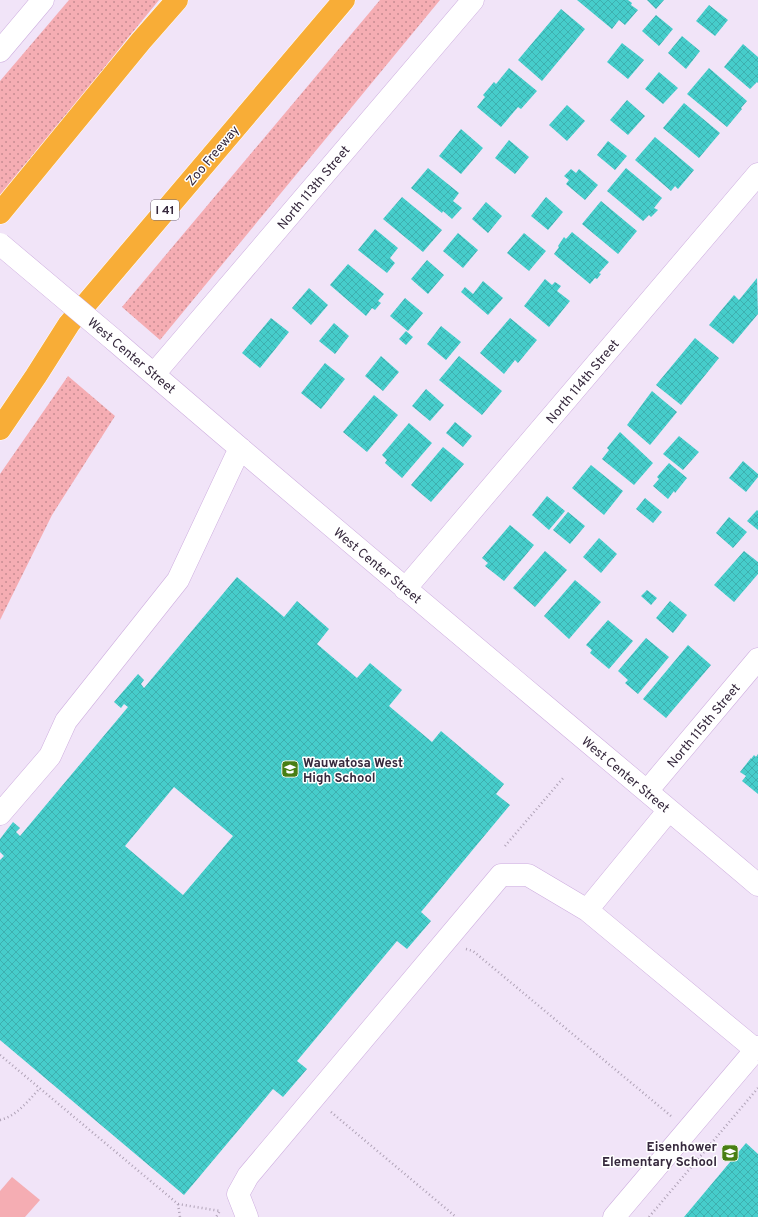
<svg xmlns="http://www.w3.org/2000/svg" width="758" height="1217" font-family="Overpass,sans-serif">
<defs>
<pattern id="grass-dots" width="8" height="8" patternUnits="userSpaceOnUse"><rect width="8" height="8" fill="#f5adb3"/><path d="M2 2h.1M6 6h.1" fill="none" stroke="#c78d93" stroke-width="1.8" stroke-linecap="round"/></pattern>
<pattern id="building-cross-hatch" width="8" height="8" patternUnits="userSpaceOnUse"><rect width="8" height="8" fill="#46cdcb"/><path d="M0 0l8 8M0 8l8-8" fill="none" stroke="#3eb0af"/></pattern>
</defs>
<rect width="100%" height="100%" fill="#f1e4f8"/>
<path fill="url(#grass-dots)" d="M 69,0 L 159,0 L 127,39 L 0,201 L 0,81 Z
M 380,0 L 440,0 L 160,340 L 122,307 Z
M 68,376 L 115,416 L 52,515 L 0,620 L 0,474 Z"/>
<path fill="#f5adb3" d="M 12,1177 L 40,1200 L 25,1217 L 0,1217 L 0,1191 Z"/>
<path fill="url(#building-cross-hatch)" fill-rule="evenodd" d="M 577,0 L 628,0 L 632,3 L 631,5 L 638,10 L 625,25 L 619,20 L 612,29 Z
M 647,0 L 664,0 L 656,9 Z
M 709,5 L 728,20 L 715,36 L 696,21 Z
M 561,9 L 585,29 L 542,81 L 518,60 Z
M 656,15 L 673,29 L 659,46 L 642,31 Z
M 682,36 L 700,51 L 686,69 L 668,53 Z
M 622,43 L 644,60 L 628,79 L 607,62 Z
M 743,44 L 758,57 L 758,83 L 757,82 L 750,89 L 724,67 Z
M 509,68 L 537,91 L 521,109 L 518,107 L 501,127 L 477,107 L 485,97 L 483,95 L 494,82 L 496,84 Z
M 709,68 L 747,101 L 741,108 L 742,109 L 727,127 L 687,94 Z
M 659,72 L 678,88 L 663,104 L 645,89 Z
M 627,100 L 645,116 L 628,135 L 610,120 Z
M 684,103 L 720,133 L 699,158 L 663,128 Z
M 567,105 L 585,121 L 567,141 L 549,125 Z
M 461,129 L 483,148 L 461,174 L 439,156 Z
M 655,137 L 694,170 L 678,189 L 675,186 L 671,191 L 635,160 Z
M 509,140 L 529,157 L 515,174 L 495,158 Z
M 608,141 L 627,156 L 615,170 L 597,155 Z
M 428,168 L 459,193 L 453,201 L 462,208 L 452,219 L 443,211 L 442,213 L 411,188 Z
M 626,168 L 662,198 L 654,208 L 658,210 L 651,217 L 649,215 L 643,221 L 607,191 Z
M 571,169 L 576,173 L 579,169 L 598,185 L 585,200 L 566,184 L 569,180 L 564,176 Z
M 402,197 L 442,230 L 423,252 L 383,219 Z
M 546,197 L 563,212 L 548,230 L 531,216 Z
M 601,201 L 637,231 L 618,254 L 582,224 Z
M 486,202 L 502,216 L 488,233 L 472,219 Z
M 375,229 L 398,248 L 390,258 L 395,263 L 387,273 L 358,250 Z
M 572,232 L 609,262 L 599,273 L 601,274 L 597,279 L 595,278 L 590,284 L 554,254 L 559,247 L 558,246 L 564,237 L 566,239 Z
M 458,233 L 478,250 L 463,268 L 443,251 Z
M 524,233 L 546,251 L 529,271 L 507,253 Z
M 427,260 L 444,275 L 428,294 L 411,279 Z
M 348,264 L 384,294 L 378,301 L 381,303 L 375,310 L 372,308 L 366,316 L 330,285 Z
M 757,278 L 758,314 L 733,344 L 709,325 L 734,295 L 739,300 Z
M 545,279 L 552,285 L 555,282 L 561,286 L 557,291 L 570,301 L 549,327 L 524,306 Z
M 483,281 L 503,298 L 488,315 L 461,292 L 465,287 L 473,294 Z
M 309,288 L 328,305 L 311,325 L 292,308 Z
M 405,298 L 423,313 L 408,331 L 390,316 Z
M 271,318 L 289,332 L 260,368 L 242,353 Z
M 510,318 L 537,340 L 518,363 L 515,360 L 504,374 L 480,353 Z
M 334,323 L 349,336 L 335,354 L 319,341 Z
M 441,326 L 461,342 L 446,360 L 427,344 Z
M 406,331 L 413,337 L 406,345 L 399,339 Z
M 695,338 L 719,358 L 681,405 L 656,385 Z
M 381,356 L 399,372 L 383,391 L 365,376 Z
M 459,356 L 502,391 L 482,415 L 439,380 Z
M 325,363 L 345,379 L 321,409 L 301,393 Z
M 426,389 L 444,405 L 430,421 L 412,406 Z
M 652,391 L 677,412 L 650,445 L 627,425 Z
M 374,395 L 398,415 L 367,452 L 343,432 Z
M 455,422 L 472,436 L 463,447 L 446,433 Z
M 409,423 L 432,443 L 402,478 L 385,463 L 387,460 L 382,455 Z
M 620,432 L 653,463 L 634,485 L 602,459 L 609,450 L 607,448 Z
M 679,436 L 699,452 L 683,470 L 663,454 Z
M 443,447 L 464,464 L 431,502 L 411,485 Z
M 743,461 L 758,474 L 758,477 L 746,492 L 729,478 Z
M 669,463 L 687,478 L 675,493 L 674,491 L 668,499 L 653,486 L 659,479 L 657,477 Z
M 591,465 L 623,491 L 604,515 L 572,488 Z
M 547,496 L 565,511 L 549,530 L 532,515 Z
M 645,498 L 662,512 L 653,523 L 636,509 Z
M 757,510 L 758,511 L 758,530 L 747,521 Z
M 568,512 L 585,526 L 570,544 L 553,530 Z
M 729,517 L 747,532 L 733,548 L 716,533 Z
M 510,525 L 534,545 L 504,581 L 485,566 L 488,563 L 482,558 Z
M 599,538 L 617,554 L 601,573 L 583,557 Z
M 545,551 L 567,570 L 535,607 L 513,588 Z
M 744,551 L 758,562 L 758,574 L 734,602 L 714,585 Z
M 237,577 L 284,617 L 297,601 L 329,629 L 317,644 L 357,678 L 370,663 L 402,690 L 389,706 L 432,742 L 441,731 L 504,784 L 496,794 L 510,805 L 421,912 L 431,921 L 407,949 L 397,941 L 297,1061 L 307,1069 L 283,1097 L 273,1089 L 184,1195 L 0,1040 L 0,860 L 4,856 L 0,852 L 0,839 L 13,822 L 20,828 L 16,832 L 20,836 L 128,707 L 124,704 L 121,708 L 114,702 L 138,674 L 144,680 L 141,684 L 144,688 ZM 174,787 L 233,836 L 183,895 L 125,846 Z
M 575,580 L 601,602 L 569,639 L 544,616 Z
M 647,590 L 657,598 L 651,605 L 641,596 Z
M 670,601 L 687,615 L 673,633 L 656,618 Z
M 608,620 L 633,641 L 609,669 L 590,653 L 592,650 L 586,645 Z
M 646,638 L 669,657 L 638,694 L 625,683 L 628,680 L 618,671 Z
M 688,645 L 711,665 L 666,718 L 643,699 Z
M 758,754 L 758,794 L 742,781 L 746,776 L 740,772 L 751,758 L 751,759 L 754,755 L 756,757 Z
M 746,1143 L 758,1154 L 758,1217 L 684,1217 Z"/>
<g fill="none" stroke-linecap="round" stroke-linejoin="round">
<defs>
<path id="minor" d="M 0,51 L 43,0
M 114,340 C 326,524 543,703 758,885
M 154,374 L 473,0
M 405,589 L 758,174
M 648,790 L 758,659
M 0,814 L 50,756 L 66,721 L 178,580 L 240,448
M 587,910 L 669,810
M 247,1217 L 238,1194 L 248,1176 L 501,875 L 528,875 L 587,910 L 756,1050
M 614,1217 L 758,1047"/>
<path id="highway" d="M 0,213 L 141,41 L 177,0
M 0,429 L 36,376 L 69,324 L 344,0"/>
</defs>
<use href="#minor" stroke="#ceaedf" stroke-width="23"/>
<use href="#highway" stroke="#fff" stroke-width="23"/>
<path stroke="#afa2b6" stroke-width="2.5" stroke-dasharray="1 3" stroke-linecap="butt" d="M 505,846 L 564,777
M 466,949 L 473,951 L 671,1116
M 0,1055 L 178,1204 L 220,1211 L 216,1217
M 331,1112 L 456,1217
M 0,1120 C 17,1116 28,1101 40,1088
M 178,1204 L 180,1217
M 649,1217 L 758,1088"/>
<use href="#minor" stroke="#fff" stroke-width="22"/>
<use href="#highway" stroke="#f8ad37" stroke-width="22"/>
<defs>
<path id="minor-bridge" d="M 0,244 L 114,340"/>
</defs>
<use href="#minor-bridge" stroke="#ceaedf" stroke-width="23" stroke-linecap="butt"/>
<use href="#minor-bridge" stroke="#fff" stroke-width="22"/>
</g>
<defs>
<symbol id="school-square" viewBox="-11 -11 22 22"><rect x="-9" y="-9" width="18" height="18" rx="4" fill="#487e13" stroke="#fff"/><path d="M0-5L7-2L0 1L-7-2ZM-4 1L0 2.5L4 1V4Q0 6-4 4Z" fill="#fff"/></symbol>
</defs>
<g fill-rule="evenodd">
<use href="#school-square" x="280" y="759" width="20" height="20"/>
<use href="#school-square" x="720" y="1143" width="20" height="20"/>
</g>
<g text-anchor="middle" stroke-width="3" stroke-linejoin="round" paint-order="stroke">
<rect fill="#fff" stroke="#726977" stroke-width="1" x="151" y="200" width="28" height="20" rx="3"/>
<g font-size="12" font-weight="bold" fill="#36293d">
<text x="165" y="214">I 41</text>
</g>
<g font-size="13" fill="#36293d" stroke="#fff">
<text transform="translate(212 155) rotate(-50)" y="5">Zoo Freeway</text>
<text transform="translate(313 187) rotate(-50)" y="5">North 113th Street</text>
<text transform="translate(132 355) rotate(40)" y="5">West Center Street</text>
<text transform="translate(582 381) rotate(-50)" y="5">North 114th Street</text>
<text transform="translate(378 565) rotate(40)" y="5">West Center Street</text>
<text transform="translate(703 725) rotate(-50)" y="5">North 115th Street</text>
<text transform="translate(626 774) rotate(40)" y="5">West Center Street</text>
</g>
<g font-size="13" font-weight="bold" fill="#36293d" stroke="#fff" text-anchor="start">
<text x="303" y="767">Wauwatosa West<tspan x="303" dy="15">High School</tspan></text>
<text x="717" y="1151" text-anchor="end">Eisenhower<tspan x="717" dy="15">Elementary School</tspan></text>
</g>
</g>
</svg>
